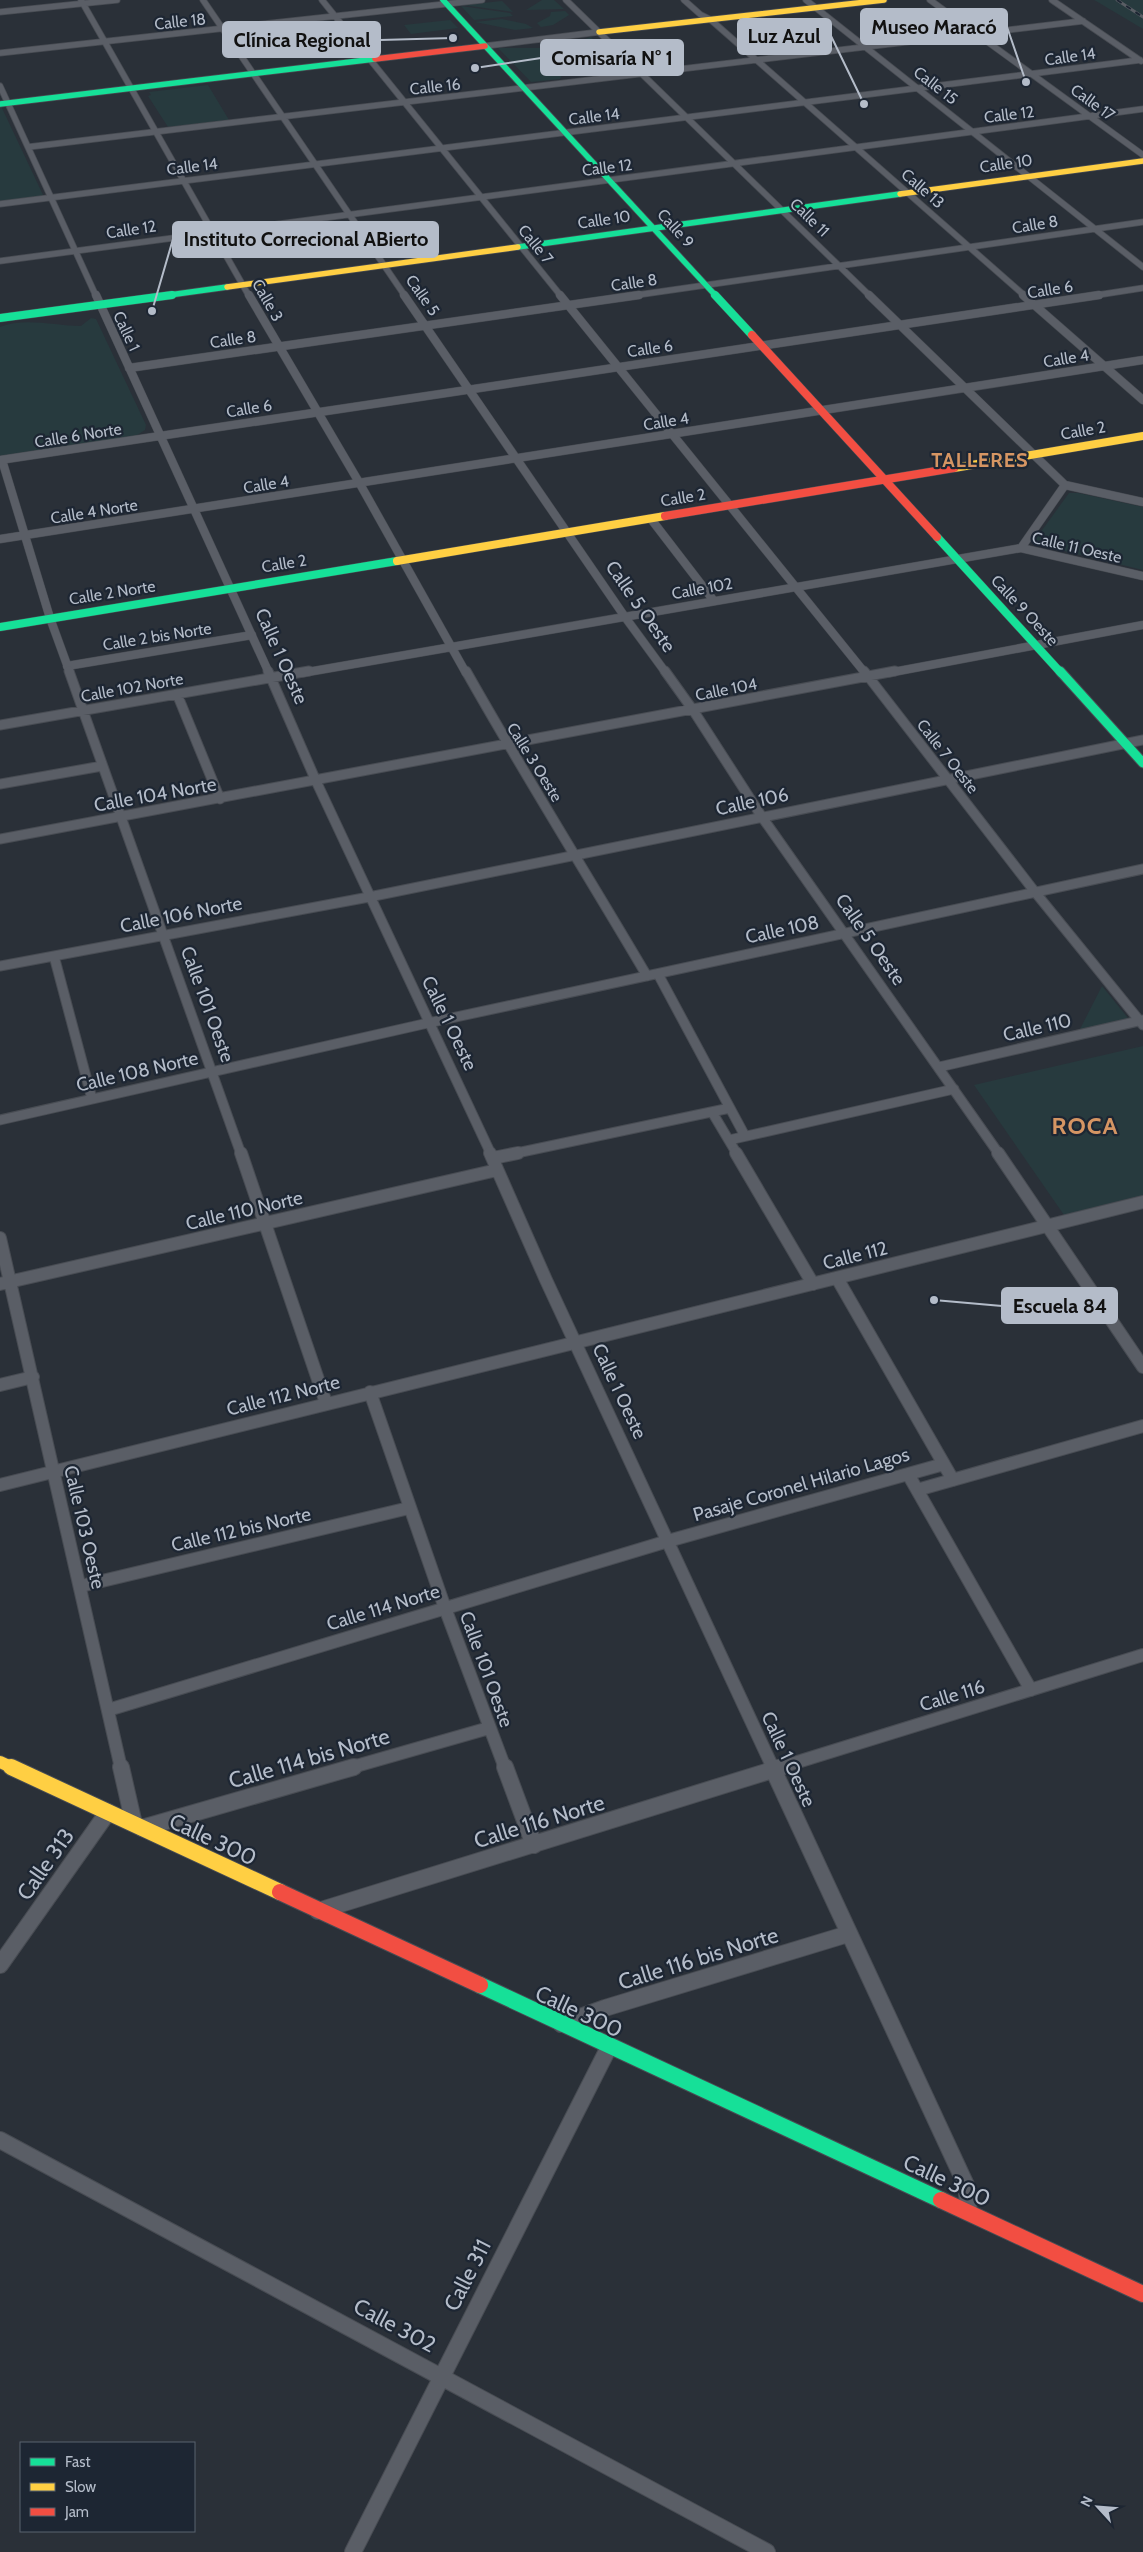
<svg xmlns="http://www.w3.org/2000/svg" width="1143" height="2552" font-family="Cabin,sans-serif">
<rect width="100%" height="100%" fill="#2a3038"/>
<path fill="#273a3e" d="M 542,0 L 554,0 L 564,9 L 526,10 Z
M 1094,0 L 1143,0 L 1143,29 L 1096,1 Z
M 502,1 L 513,12 L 463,5 Z
M 461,6 L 510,13 L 513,16 L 474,20 Z
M 565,11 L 569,15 L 553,25 L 541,27 L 537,23 L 550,16 L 551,12 Z
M 502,19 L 526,24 L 533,28 L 515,30 L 475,22 Z
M 450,20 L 458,28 L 411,34 L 404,25 Z
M 591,37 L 624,70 L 623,71 L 595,75 L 571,71 L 562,75 L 560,79 L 531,82 L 498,48 L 543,48 L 568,45 Z
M 208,85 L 229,120 L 168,127 L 148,96 L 151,95 L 149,92 Z
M 0,106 L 1,106 L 44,197 L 0,202 Z
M 91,318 L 96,319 L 146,425 L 145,430 L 134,437 L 0,457 L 0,327 C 25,317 55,326 81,326 Z
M 1069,493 L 1078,493 L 1143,507 L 1143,570 L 1035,544 L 1035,540 Z
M 1102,986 L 1132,1023 L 1078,1033 Z
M 1143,1046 L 1143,1195 L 1064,1215 L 974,1085 Z"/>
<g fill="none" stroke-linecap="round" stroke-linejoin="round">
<defs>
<path id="street-far4" d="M 81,0 L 249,296
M 203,0 L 405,296
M 322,0 L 561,296
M 566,0 L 870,296
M 684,0 L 701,15 L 711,20 L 1025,296
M 806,0 L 1143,267
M 930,0 L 1143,155
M 1052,0 L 1141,61
M 0,12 L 117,0
M 485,46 L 599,32
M 0,53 L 482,0
M 0,86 L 96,296
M 28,147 L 1083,21
M 0,204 L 1140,60
M 0,261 L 1143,109
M 630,296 L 1143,222
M 1091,296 L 1143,288"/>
<path id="street-far3" d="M 96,295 L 269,673
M 249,295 L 360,484 L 466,673
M 404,295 L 625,617 L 666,673
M 560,295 L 865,673
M 869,295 L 1065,485 L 1143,502
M 1023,295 L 1143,400
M 129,368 L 639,295
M 0,460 L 1099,295
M 2,460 L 50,618 L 70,673
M 651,519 L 714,601
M 0,539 L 1143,360
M 1021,548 L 1065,485
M 67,666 L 252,635
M 302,673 L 1021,548 L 1143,576
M 888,673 L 1143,625"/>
<path id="street-far2" d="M 69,671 L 241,1154
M 268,671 L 316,781 L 491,1154
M 466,671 C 524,774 587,874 647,976
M 665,671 L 693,710 L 762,817 L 999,1154
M 864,671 L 1035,892 L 1143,1025
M 177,694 L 220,799
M 0,725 L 309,671
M 0,784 L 102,766
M 0,839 L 895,671
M 54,956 L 92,1099
M 0,966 L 369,897 L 1143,740
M 658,974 L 745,1136
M 939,1067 L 1143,1020
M 712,1112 L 737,1154
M 0,1120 L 428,1023 L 1143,869
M 729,1140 L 954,1089
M 512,1154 L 730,1108"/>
<path id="street-far1" d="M 241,1153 L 326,1403
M 490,1153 L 546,1280 L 773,1768
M 736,1153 L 813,1284
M 998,1153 L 1143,1367
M 493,1158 L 518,1153
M 0,1238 L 121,1768
M 837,1278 L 953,1480
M 0,1284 L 497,1170
M 0,1385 L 33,1377
M 370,1392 L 445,1608 L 505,1768
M 908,1474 L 1031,1690
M 0,1485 L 1143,1202
M 917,1490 L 1143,1426
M 81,1586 L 409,1508
M 108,1710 L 668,1541 L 944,1464
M 349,1768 L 489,1728
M 778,1768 L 1143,1655"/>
<path id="street" d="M 121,1767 L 134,1824
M 505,1767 L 534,1845
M 772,1767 L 966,2185 L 969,2212
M 142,1828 L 354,1767
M 318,1911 L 782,1767
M 0,1965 L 108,1812
M 561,2024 L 605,2008 L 848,1934
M 0,2140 L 767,2552
M 353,2552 L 609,2047"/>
<path id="fast-far3" d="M 443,0 L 716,296
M 0,104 L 375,59
M 518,247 L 900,194
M 162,296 L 227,287"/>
<path id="fast-far2" d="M 715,295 L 752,335
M 0,318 L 172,295
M 937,537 L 1061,673
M 0,627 L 397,561"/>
<path id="fast-far1" d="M 1060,671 L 1143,763"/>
<path id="fast" d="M 480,1985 L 941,2200"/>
<path id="slow-far3" d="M 599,32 L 884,0
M 900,194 L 1143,161
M 227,287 L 518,247"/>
<path id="slow-far2" d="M 954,468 L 1143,436
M 397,561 L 665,516"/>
<path id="slow-far1" d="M 0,1762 L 13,1768"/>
<path id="slow" d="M 11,1767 L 280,1892"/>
<path id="jam-far2" d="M 375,59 L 485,46"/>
<path id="jam-far1" d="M 752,335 L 937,537
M 665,516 L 954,468"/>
<path id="jam" d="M 280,1892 L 480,1985
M 941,2200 L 1143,2294"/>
</defs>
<use href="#street-far4" stroke="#484c53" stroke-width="7"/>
<use href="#street-far3" stroke="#484c53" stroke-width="9"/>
<use href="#street-far2" stroke="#484c53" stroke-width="11"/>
<use href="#street-far1" stroke="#484c53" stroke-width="14"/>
<use href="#street" stroke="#484c53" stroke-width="18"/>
<use href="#fast-far3" stroke="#484c53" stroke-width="7"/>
<use href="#fast-far2" stroke="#484c53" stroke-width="9"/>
<use href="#fast-far1" stroke="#484c53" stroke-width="11"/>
<use href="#fast" stroke="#484c53" stroke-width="18"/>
<use href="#slow-far3" stroke="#484c53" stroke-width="7"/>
<use href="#slow-far2" stroke="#484c53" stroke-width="9"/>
<use href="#slow-far1" stroke="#484c53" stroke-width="14"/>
<use href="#slow" stroke="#484c53" stroke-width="18"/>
<use href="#jam-far2" stroke="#484c53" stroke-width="7"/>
<use href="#jam-far1" stroke="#484c53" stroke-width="9"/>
<use href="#jam" stroke="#484c53" stroke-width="18"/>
<use href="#street-far4" stroke="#5a5e66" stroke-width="5.5"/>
<use href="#street-far3" stroke="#5a5e66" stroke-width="8"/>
<use href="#street-far2" stroke="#5a5e66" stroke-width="9"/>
<use href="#street-far1" stroke="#5a5e66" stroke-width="12"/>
<use href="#street" stroke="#5a5e66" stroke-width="16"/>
<use href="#fast-far3" stroke="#16e098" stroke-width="5.5"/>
<use href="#fast-far2" stroke="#16e098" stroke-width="8"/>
<use href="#fast-far1" stroke="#16e098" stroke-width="9"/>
<use href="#fast" stroke="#16e098" stroke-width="16"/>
<use href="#slow-far3" stroke="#ffcf43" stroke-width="5.5"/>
<use href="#slow-far2" stroke="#ffcf43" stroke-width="8"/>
<use href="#slow-far1" stroke="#ffcf43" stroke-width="12"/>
<use href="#slow" stroke="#ffcf43" stroke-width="16"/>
<use href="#jam-far2" stroke="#f24e42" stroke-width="5.5"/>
<use href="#jam-far1" stroke="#f24e42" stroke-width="8"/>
<use href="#jam" stroke="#f24e42" stroke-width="16"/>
<defs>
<path id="rail" d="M 1117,0 L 1143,17"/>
</defs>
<use href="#rail" stroke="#595d64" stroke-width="3"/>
<use href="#rail" stroke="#1d2633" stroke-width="2" stroke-dasharray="5.5" stroke-linecap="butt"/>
</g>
<g text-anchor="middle" stroke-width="4.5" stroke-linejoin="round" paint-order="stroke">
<g font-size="16" fill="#b4bcc9" stroke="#1d2633">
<text transform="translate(180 21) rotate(-6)" y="6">Calle 18</text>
<text transform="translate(1070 56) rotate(-8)" y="6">Calle 14</text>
<text transform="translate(936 85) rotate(38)" y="6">Calle 15</text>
<text transform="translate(435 86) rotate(-6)" y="6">Calle 16</text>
<text transform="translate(1093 102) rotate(36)" y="6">Calle 17</text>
<text transform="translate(1009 114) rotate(-7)" y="6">Calle 12</text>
<text transform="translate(594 116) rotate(-7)" y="6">Calle 14</text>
<text transform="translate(1006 163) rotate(-8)" y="6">Calle 10</text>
<text transform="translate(192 166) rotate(-7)" y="6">Calle 14</text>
<text transform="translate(607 167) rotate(-7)" y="6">Calle 12</text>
<text transform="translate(923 188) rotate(41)" y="6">Calle 13</text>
<text transform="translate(810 217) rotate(44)" y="6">Calle 11</text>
<text transform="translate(604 219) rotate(-8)" y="6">Calle 10</text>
<text transform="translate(1035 224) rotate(-9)" y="6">Calle 8</text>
<text transform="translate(676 228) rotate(48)" y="6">Calle 9</text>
<text transform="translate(131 229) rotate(-8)" y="6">Calle 12</text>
<text transform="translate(536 244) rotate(51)" y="6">Calle 7</text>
<text transform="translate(634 282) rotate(-8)" y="6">Calle 8</text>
<text transform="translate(1050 289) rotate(-9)" y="6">Calle 6</text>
<text transform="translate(423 295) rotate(55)" y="6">Calle 5</text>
<text transform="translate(268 300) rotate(60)" y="6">Calle 3</text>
<text transform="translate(127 331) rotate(65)" y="6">Calle 1</text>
<text transform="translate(233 339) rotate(-8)" y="6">Calle 8</text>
<text transform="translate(650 348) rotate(-8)" y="6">Calle 6</text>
<text transform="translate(1066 358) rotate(-9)" y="6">Calle 4</text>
<text transform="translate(249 408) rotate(-9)" y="6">Calle 6</text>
<text transform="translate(666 421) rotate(-9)" y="6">Calle 4</text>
<text transform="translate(1083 430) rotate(-10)" y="6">Calle 2</text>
<text transform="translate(78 435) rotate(-9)" y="6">Calle 6 Norte</text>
<text transform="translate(266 484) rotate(-9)" y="6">Calle 4</text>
<text transform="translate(683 497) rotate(-9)" y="6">Calle 2</text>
<text transform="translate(94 511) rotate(-9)" y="6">Calle 4 Norte</text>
<text transform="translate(1077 547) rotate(13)" y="6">Calle 11 Oeste</text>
<text transform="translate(284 563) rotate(-9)" y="6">Calle 2</text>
<text transform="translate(702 588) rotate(-10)" y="6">Calle 102</text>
<text transform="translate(112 592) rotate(-9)" y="6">Calle 2 Norte</text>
<text transform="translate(1025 610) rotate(47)" y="6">Calle 9 Oeste</text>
<text transform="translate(157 636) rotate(-9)" y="6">Calle 2 bis Norte</text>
<text transform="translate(132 687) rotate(-10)" y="6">Calle 102 Norte</text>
<text transform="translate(726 689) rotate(-11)" y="6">Calle 104</text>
<text transform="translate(948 756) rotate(52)" y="6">Calle 7 Oeste</text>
<text transform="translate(535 762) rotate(58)" y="6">Calle 3 Oeste</text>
</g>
<g font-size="19" fill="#b4bcc9" stroke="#1d2633">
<text transform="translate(641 606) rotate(55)" y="7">Calle 5 Oeste</text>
<text transform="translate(282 656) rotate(66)" y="7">Calle 1 Oeste</text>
<text transform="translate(155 794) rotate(-10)" y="7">Calle 104 Norte</text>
<text transform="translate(752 801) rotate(-12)" y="7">Calle 106</text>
<text transform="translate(181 914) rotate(-11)" y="7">Calle 106 Norte</text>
<text transform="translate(782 929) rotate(-12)" y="7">Calle 108</text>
<text transform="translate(871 939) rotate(55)" y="7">Calle 5 Oeste</text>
<text transform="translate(208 1004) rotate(70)" y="7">Calle 101 Oeste</text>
<text transform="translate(450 1023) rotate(64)" y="7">Calle 1 Oeste</text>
<text transform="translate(1037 1027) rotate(-13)" y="7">Calle 110</text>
<text transform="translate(137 1071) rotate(-13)" y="7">Calle 108 Norte</text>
<text transform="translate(244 1210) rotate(-13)" y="7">Calle 110 Norte</text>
<text transform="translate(855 1255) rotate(-14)" y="7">Calle 112</text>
<text transform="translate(620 1391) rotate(65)" y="7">Calle 1 Oeste</text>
<text transform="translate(283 1395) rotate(-14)" y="7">Calle 112 Norte</text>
<text transform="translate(801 1484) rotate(-16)" y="7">Pasaje Coronel Hilario Lagos</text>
<text transform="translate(85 1527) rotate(77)" y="7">Calle 103 Oeste</text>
<text transform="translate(241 1529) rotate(-13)" y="7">Calle 112 bis Norte</text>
<text transform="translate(383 1607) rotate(-17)" y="7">Calle 114 Norte</text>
<text transform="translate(487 1669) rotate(70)" y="7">Calle 101 Oeste</text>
<text transform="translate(952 1695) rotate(-17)" y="7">Calle 116</text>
<text transform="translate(789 1759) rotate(65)" y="7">Calle 1 Oeste</text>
</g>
<g font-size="20" font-weight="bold" letter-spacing="1" fill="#d59563" stroke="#1d2633">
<text x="980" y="467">TALLERES</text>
</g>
<g font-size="22" fill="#b4bcc9" stroke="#1d2633">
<text transform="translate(309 1758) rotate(-16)" y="8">Calle 114 bis Norte</text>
<text transform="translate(539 1821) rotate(-17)" y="8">Calle 116 Norte</text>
<text transform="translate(213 1839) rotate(25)" y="8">Calle 300</text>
<text transform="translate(45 1864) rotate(-55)" y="8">Calle 313</text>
<text transform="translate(698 1958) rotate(-17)" y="8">Calle 116 bis Norte</text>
<text transform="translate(579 2011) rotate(25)" y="8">Calle 300</text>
<text transform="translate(947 2180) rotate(25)" y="8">Calle 300</text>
<text transform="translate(467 2275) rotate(-63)" y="8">Calle 311</text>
<text transform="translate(395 2325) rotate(28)" y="8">Calle 302</text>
</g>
<g font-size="24" font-weight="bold" letter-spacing="1" fill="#d59563" stroke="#1d2633">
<text x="1085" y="1134">ROCA</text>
</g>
</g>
<path fill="none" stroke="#b4bcc9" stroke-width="2" d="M1026 82L1007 27M864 104L831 36M453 38L380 40M475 68L541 58M152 311L173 239M934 1300L1002 1306"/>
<g fill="#b4bcc9" stroke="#1d2633" stroke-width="2">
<circle cx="1026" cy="82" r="5"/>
<circle cx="864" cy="104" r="5"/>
<circle cx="453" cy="38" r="5"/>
<circle cx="475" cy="68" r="5"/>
<circle cx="152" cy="311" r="5"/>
<circle cx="934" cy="1300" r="5"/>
</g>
<g fill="#b4bcc9" stroke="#b4bcc9" stroke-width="2">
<rect x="861" y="9" width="146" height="35" rx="5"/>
<rect x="738" y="19" width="93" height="35" rx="5"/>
<rect x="223" y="22" width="157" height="35" rx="5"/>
<rect x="541" y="40" width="142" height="35" rx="5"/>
<rect x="173" y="222" width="265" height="35" rx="5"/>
<rect x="1002" y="1288" width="115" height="35" rx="5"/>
</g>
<g font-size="20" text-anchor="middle" font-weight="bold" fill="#111">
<text x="934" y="34">Museo Maracó</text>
<text x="784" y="43">Luz Azul</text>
<text x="302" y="47">Clínica Regional</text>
<text x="612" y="65">Comisaría N° 1</text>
<text x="306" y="246">Instituto Correcional ABierto</text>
<text x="1060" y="1313">Escuela 84</text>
</g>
<rect x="20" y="2442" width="175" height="90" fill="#1d2633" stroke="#59626f"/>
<rect x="30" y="2458" width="25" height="8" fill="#16e098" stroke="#59626f"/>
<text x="65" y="2467" font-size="15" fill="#b4bcc9">Fast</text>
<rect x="30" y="2483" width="25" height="8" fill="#ffcf43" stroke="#59626f"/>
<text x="65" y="2492" font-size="15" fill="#b4bcc9">Slow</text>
<rect x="30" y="2508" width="25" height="8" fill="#f24e42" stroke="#59626f"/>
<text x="65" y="2517" font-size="15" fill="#b4bcc9">Jam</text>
<g transform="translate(1098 2507) rotate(296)" stroke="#1d2633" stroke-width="4" paint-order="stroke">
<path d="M0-4L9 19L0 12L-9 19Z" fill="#b4bcc9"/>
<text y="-8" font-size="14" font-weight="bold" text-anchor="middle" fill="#b4bcc9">N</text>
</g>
</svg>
